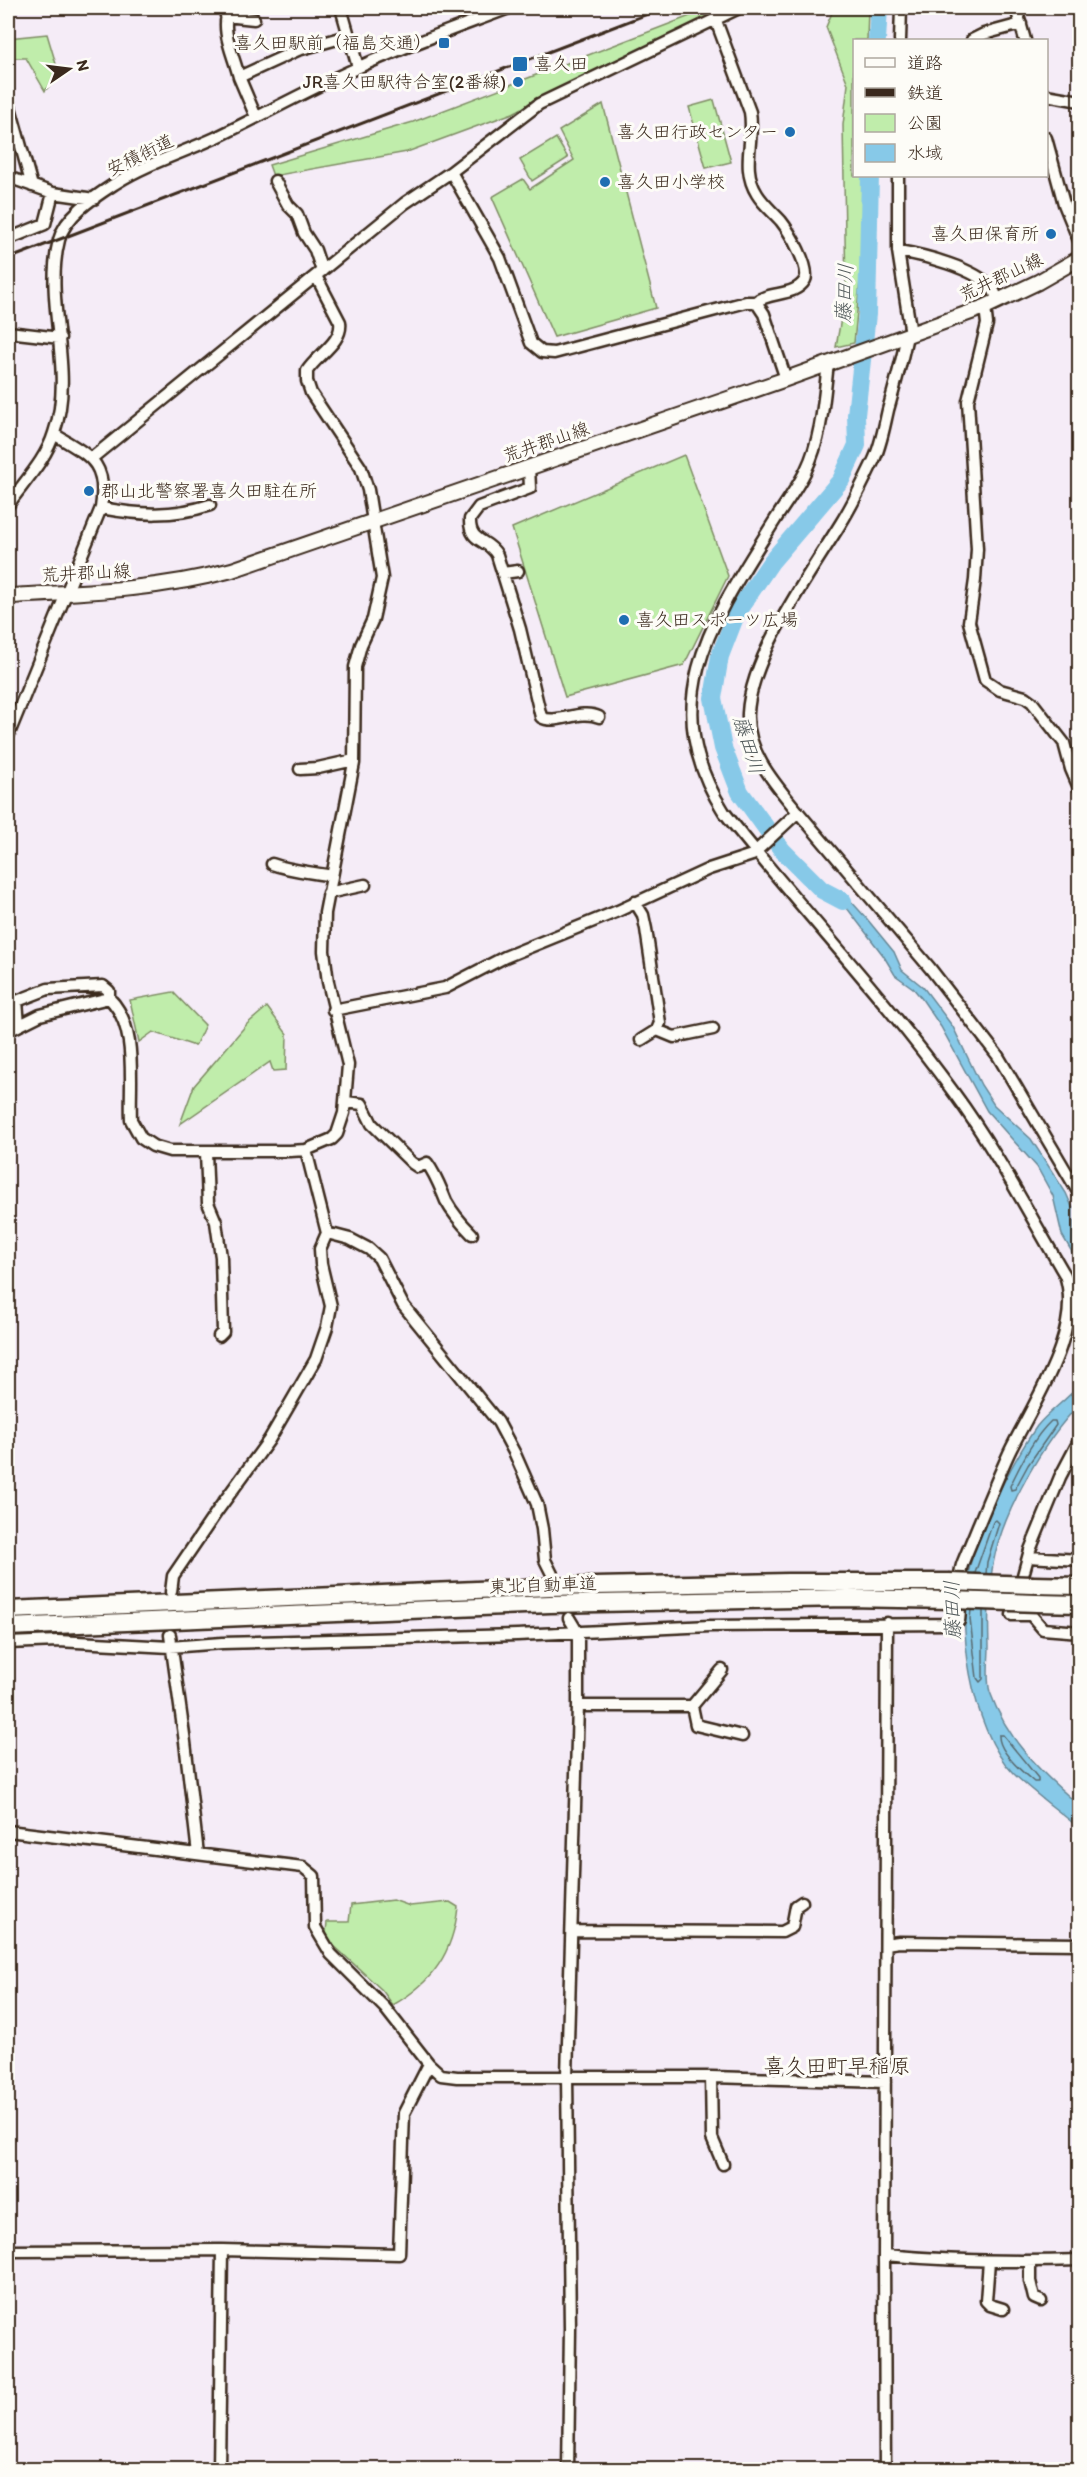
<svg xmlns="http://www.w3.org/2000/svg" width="1087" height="2477" font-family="Itim,'Klee One',sans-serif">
<rect width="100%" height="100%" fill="#f5ecf7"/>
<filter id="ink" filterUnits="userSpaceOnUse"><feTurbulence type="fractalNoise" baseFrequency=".0167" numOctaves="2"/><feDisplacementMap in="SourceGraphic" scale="12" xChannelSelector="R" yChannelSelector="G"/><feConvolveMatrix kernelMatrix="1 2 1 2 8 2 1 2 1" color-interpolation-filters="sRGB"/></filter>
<g filter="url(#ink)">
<path fill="#c0edab" stroke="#7e8c64" stroke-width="1.5" d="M 711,8 L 740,8 L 626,55 L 513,113 L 407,152 L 273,176 L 269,165 L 413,122 Z
M 834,8 L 868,8 L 867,40 L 854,40 L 854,176 L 864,176 L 861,270 L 854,343 L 836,347 L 846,290 L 843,125 L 848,84 L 826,27 Z
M 47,34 L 59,74 L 45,91 L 26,58 L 11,58 L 8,53 L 8,38 Z
M 714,100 L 731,162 L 706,168 L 689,107 Z
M 603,104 L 656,308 L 554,337 L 492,197 L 523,179 L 530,189 L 574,160 L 559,131 Z
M 556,138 L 568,158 L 532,181 L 520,160 Z
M 684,455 L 728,576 L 684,665 L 565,697 L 512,528 Z
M 173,992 L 205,1025 L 195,1046 L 153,1032 L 139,1042 L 130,1000 Z
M 267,1007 L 287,1034 L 286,1070 L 273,1071 L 270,1062 L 180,1124 L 194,1086 L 247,1024 Z
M 393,1900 L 410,1906 L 450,1902 L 458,1907 C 453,1953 433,1982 393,2005 L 382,1990 L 331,1943 L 326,1933 L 327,1922 L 349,1922 L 351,1905 Z"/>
<path fill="#87c9e8" stroke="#698997" stroke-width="1.5" d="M 821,889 L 835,892 L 850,900 L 867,919 L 894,952 L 902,970 L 923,987 L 953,1027 L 981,1085 L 994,1105 L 1031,1139 L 1066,1193 L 1073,1209 L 1073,1231 L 1079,1243 L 1079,1264 L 1062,1235 L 1053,1196 L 1037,1167 L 987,1111 L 941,1027 L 922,999 L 913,988 L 895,975 L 883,955 L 847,908 L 826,899 Z
M 1079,1385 L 1079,1405 C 1043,1441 1002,1514 993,1564 C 988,1590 988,1619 989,1646 C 989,1660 986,1679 990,1692 C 1007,1740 1041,1773 1079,1805 L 1079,1828 C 1058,1810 1033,1793 1013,1773 C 971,1729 955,1622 970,1565 C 981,1523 1012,1462 1037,1426 C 1049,1411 1067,1400 1079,1385 Z"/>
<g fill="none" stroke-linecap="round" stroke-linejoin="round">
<path stroke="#596a6f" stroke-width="1.5" d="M 1051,1421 L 1055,1421 L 1056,1425 L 1028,1465 L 1015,1489 L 1011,1490 L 1010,1486 C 1021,1464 1033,1438 1051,1421 Z
M 975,1573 L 993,1522 L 996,1520 L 999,1523 L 987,1562 L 986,1574
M 971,1610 L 970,1619 L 977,1678 L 980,1682 L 983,1679 L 983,1611
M 999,1735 L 1003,1735 L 1038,1778 L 1038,1782 L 1034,1782 C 1022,1772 998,1751 999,1735 Z"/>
<path stroke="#87c9e8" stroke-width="18" d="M 877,40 L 879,8
M 843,901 L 822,890 L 782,850 L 740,792 L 723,748 L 713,698 L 720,656 L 737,612 L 771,562 L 841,480 L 857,445 L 856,415 L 867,314 L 870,176"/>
<defs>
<path id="minor" d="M 229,8 C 220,31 233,53 239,77
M 341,8 L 358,67
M 1016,8 L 1025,40
M 226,16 L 254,19
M 715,18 L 750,112 C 755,140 740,167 757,194 C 763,204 773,212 781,221 C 789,231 811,268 805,280 C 795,297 769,291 756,302
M 900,40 L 901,8
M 972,40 L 984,34 L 1021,24
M 1046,95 L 1080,101
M 8,100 L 32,186
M 256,117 L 239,77 L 298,50 L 348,36
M 1046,138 L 1064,204 L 1080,243
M 451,172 L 539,104 L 739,8
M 898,176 L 898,251 L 911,334
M 8,177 L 53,193 L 94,199
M 275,181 L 288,205 L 297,214 L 304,233 L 315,250 L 322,271
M 8,239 L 45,224 L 53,193
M 898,251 C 923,255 975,268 992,288 C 995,291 996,297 998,301
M 985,307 L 987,324 L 968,401 L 977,549 L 975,580 L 969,622 L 985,680 L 1000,690 L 1025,697 L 1032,702 L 1064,743 L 1071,769 L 1080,790
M 8,332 L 60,338
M 92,458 L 405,203 L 451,172 L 500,258 L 531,343 L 542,352 L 554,353 L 746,302 L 756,302 L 764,314 L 786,379
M 529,467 L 530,488 L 479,507 L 470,519 C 469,544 488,538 497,555 L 520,629 L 541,717 C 556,726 579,708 599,717
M 8,505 C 23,483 46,460 54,433 C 76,370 43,303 59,240 C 65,215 96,196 116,183 C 146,164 182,153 215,138 C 263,115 309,89 357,68 C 407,45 459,27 509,8
M 101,508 C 139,515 173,517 210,505
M 503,573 L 518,571
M 8,736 L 101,508 C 108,461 89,456 54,434
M 300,769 L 318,768 L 354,760
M 798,812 L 930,968 L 998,1056 L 1080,1195
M 272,864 C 291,871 311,872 332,876
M 328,893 L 365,885
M 635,902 L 643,915 L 646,929 L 660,1023 L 657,1030 L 641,1040
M 333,1010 L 445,988 L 505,957 L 618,911 L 709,869 L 752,855 L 798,812 C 775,784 746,752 748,713 C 751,655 811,572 841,523 C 853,504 863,482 873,462 C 881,446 884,427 888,410 C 895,385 902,361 907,335
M 19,1025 L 17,1001 L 48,989 L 103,986 L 109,991 L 109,998
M 657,1030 L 674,1037 L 713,1029
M 8,1031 L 40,1015 L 109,998 C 139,1027 129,1083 131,1120 L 141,1138 L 153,1146 L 170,1151 L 290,1151 L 306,1150 L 332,1139 L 337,1134 L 344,1113 L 348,1065 L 328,982 L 324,951 L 325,913 L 354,763 L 355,667 L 361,645 L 373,619 L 382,578 L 368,490 L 361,468 L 311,393 L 307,381 L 307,371 C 317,355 343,342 340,322 L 316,276
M 346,1102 L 362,1104 L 372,1124 L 412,1163 L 418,1167 L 427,1163 C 436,1175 440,1187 446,1201 C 453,1214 462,1224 472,1234
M 206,1152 L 208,1203 L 216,1222 L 221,1257 L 223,1332 L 219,1336
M 327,1233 L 350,1239 L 369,1249 L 379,1258 L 403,1305 L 498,1422 L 515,1454 L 537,1504 L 542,1529 L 545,1560 L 552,1574
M 1080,1439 L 1060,1477 L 1030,1550 L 1012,1615 L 1031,1615 L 1043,1629 L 1080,1632
M 1028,1557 L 1080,1560
M 171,1592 L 173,1576 L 218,1510 L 269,1440 L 316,1359 L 327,1327 L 331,1306 L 321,1264 L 320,1249 L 327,1233 L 306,1150
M 887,1623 L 884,2255 C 949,2261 1014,2262 1080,2260
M 170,1635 L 185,1742 L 198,1854
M 8,1643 L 58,1641 L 170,1647 L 222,1643 L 517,1635 L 710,1626 L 949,1624 L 959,1621 C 962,1603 956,1579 963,1562 C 978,1526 993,1488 1009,1453 C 1033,1403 1084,1331 1065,1275 C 1029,1214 996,1150 954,1093 C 883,995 799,907 724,812 C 653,701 715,616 775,520 C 785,504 798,487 806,470 C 822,438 824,397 828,363
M 578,1706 L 692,1706 L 696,1725 L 742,1736
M 692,1706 L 722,1670
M 8,1831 L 303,1867 L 314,1876 L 315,1927 L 331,1954 L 385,2008 L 429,2064 L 441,2075 L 457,2077 L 711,2077 L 885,2082
M 572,1931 L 782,1932 L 792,1927 L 796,1906 L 802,1902
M 886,1944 L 899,1942 L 1080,1944
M 711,2077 L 712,2138 L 723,2164
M 8,2251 L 222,2250 L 399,2254 L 404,2113 L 429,2064
M 884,2255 L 885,2470
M 989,2261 L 986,2301 L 990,2305 L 1003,2309
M 1030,2262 L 1030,2281 L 1034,2298 L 1041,2301
M 219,2470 L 222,2250
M 568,2470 L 570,2329 L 567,2076 L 578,1706 L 578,1633 L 569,1618"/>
<path id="major" d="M 8,596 C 84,592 158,590 232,570 L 786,379 L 985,307 L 1038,282 L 1080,258"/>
<path id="highway" d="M 1033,1585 L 1080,1586
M 1037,1603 L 1080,1604
M 8,1610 L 549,1587 L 788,1582 L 949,1582
M 8,1627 L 550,1604 L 848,1598 L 951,1600"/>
</defs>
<use href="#minor" stroke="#3b2a1e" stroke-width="15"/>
<use href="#major" stroke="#3b2a1e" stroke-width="18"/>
<use href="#highway" stroke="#3b2a1e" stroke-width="21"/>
<use href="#minor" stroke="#fdfcf7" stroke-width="10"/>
<use href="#major" stroke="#fdfcf7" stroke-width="14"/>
<use href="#highway" stroke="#fdfcf7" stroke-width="16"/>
<path stroke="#3b2a1e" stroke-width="3" d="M 8,259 L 663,8"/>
<defs>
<path id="highway-bridge" d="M 949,1582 L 1033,1585
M 951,1600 L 1037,1603"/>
</defs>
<use href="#highway-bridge" stroke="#3b2a1e" stroke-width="21" stroke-linecap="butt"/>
<use href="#highway-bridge" stroke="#fdfcf7" stroke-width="16"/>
</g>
</g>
<g fill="#1f6fb2" stroke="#fdfcf7" stroke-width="2">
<rect x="438" y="37" width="12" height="12" rx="3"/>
<rect x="512" y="56" width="16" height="16" rx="3"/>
<circle cx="518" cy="82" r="6"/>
<circle cx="790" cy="132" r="6"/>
<circle cx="605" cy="182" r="6"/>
<circle cx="1051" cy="234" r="6"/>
<circle cx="89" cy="491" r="6"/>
<circle cx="624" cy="620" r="6"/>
</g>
<g text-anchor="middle" stroke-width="6" stroke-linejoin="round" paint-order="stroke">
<g font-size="18" fill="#3b2a1e" stroke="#fdfcf7" text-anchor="end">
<text x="432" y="49">喜久田駅前（福島交通）</text>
<text x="534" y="70" text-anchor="start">喜久田</text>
<text x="506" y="88">JR喜久田駅待合室(2番線)</text>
<text x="778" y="138">喜久田行政センター</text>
<text x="617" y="188" text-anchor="start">喜久田小学校</text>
<text x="1039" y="240">喜久田保育所</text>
<text x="101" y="497" text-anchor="start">郡山北警察署喜久田駐在所</text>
<text x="636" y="626" text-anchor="start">喜久田スポーツ広場</text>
</g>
<g font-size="18" fill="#3b2a1e" stroke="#fdfcf7">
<text transform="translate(140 155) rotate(-26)" y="6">安積街道</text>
<text transform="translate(1001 277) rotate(-25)" y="6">荒井郡山線</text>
<text transform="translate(546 442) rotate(-19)" y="6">荒井郡山線</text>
<text transform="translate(86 573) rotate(-3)" y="6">荒井郡山線</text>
<text transform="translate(543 1585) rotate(-2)" y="6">東北自動車道</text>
</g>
<g font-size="20" font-style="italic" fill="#525a5b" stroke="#fdfcf7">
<text transform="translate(844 293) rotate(-87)" y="7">藤田川</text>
<text transform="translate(749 745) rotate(73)" y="7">藤田川</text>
<text transform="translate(952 1610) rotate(-92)" y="7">藤田川</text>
</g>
<g font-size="21" fill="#3b2a1e" stroke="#fdfcf7">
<text x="837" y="2073">喜久田町早稲原</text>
</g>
</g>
<rect width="1087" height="2477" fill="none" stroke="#fdfcf7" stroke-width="30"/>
<rect x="15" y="15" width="1057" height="2447" fill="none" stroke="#3b2a1e" stroke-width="2" filter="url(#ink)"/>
<rect x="853" y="39" width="195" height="138" fill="#fdfcf7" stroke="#afa8a0" stroke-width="1.5"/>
<rect x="865" y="58" width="30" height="9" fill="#fdfcf7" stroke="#afa8a0" stroke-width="1.5"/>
<text x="907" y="69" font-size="18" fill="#3b2a1e">道路</text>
<rect x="865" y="88" width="30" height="9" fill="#3b2a1e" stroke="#afa8a0" stroke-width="1.5"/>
<text x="907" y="99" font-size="18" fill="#3b2a1e">鉄道</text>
<rect x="865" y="114" width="30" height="18" fill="#c0edab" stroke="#afa8a0" stroke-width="1.5"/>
<text x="907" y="129" font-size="18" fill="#3b2a1e">公園</text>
<rect x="865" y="144" width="30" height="18" fill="#87c9e8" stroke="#afa8a0" stroke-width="1.5"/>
<text x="907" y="159" font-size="18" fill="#3b2a1e">水域</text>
<g transform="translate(69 69) rotate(76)" stroke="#fdfcf7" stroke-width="4.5" paint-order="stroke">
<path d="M0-4.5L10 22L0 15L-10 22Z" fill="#3b2a1e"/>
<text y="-9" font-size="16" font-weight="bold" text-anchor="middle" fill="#3b2a1e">N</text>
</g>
</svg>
